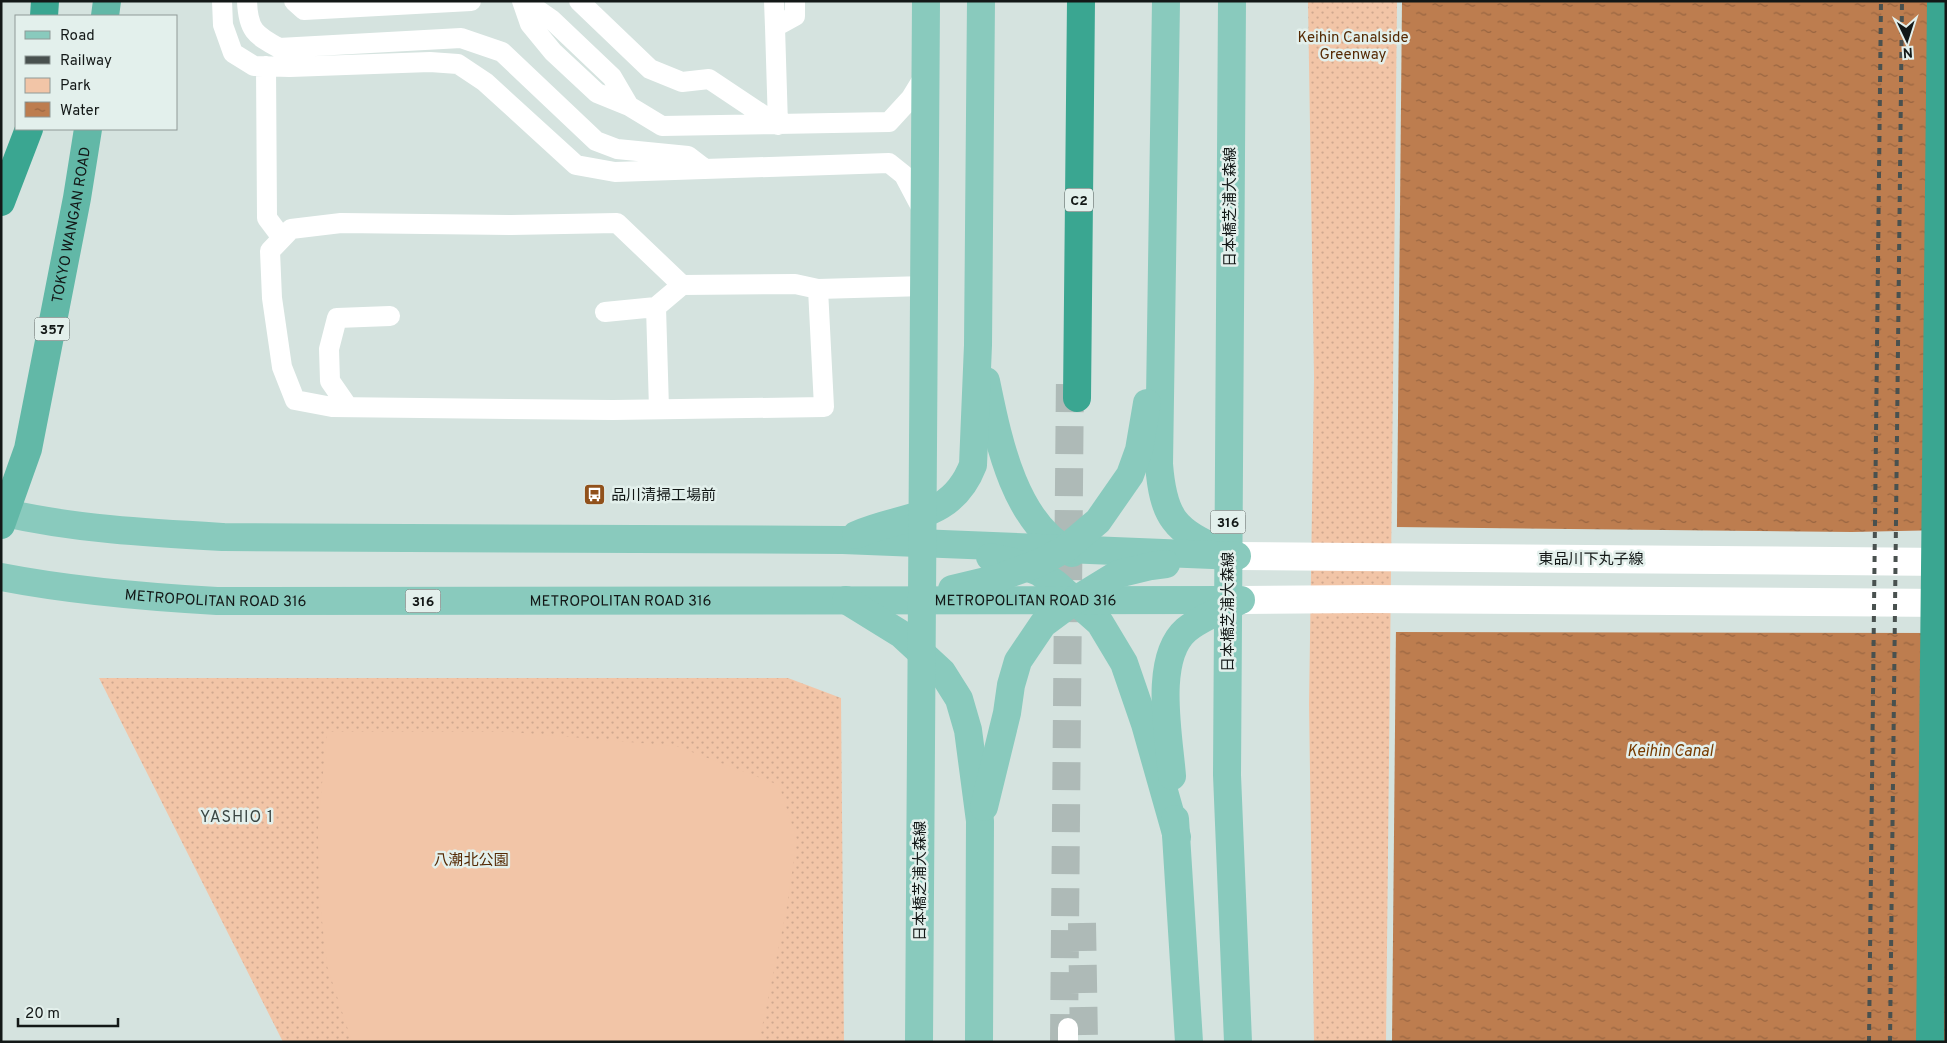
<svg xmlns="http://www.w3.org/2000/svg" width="1947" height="1043" font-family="Overpass,'Noto Sans JP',sans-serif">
<defs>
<pattern id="green-dots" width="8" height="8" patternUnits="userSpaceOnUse" patternTransform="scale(1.25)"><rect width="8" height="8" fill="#f2c5a7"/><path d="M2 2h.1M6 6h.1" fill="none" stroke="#cfa88f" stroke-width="1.8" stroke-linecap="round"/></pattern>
<pattern id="water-ripples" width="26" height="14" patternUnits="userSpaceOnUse" patternTransform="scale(1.25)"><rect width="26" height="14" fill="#bd7d4f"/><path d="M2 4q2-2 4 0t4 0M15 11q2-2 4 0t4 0" fill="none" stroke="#986541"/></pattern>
</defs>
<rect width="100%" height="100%" fill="#d5e3df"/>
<path fill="url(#green-dots)" d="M 1308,1 L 1397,1 L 1386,1042 L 1314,1042 L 1309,704 L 1314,377 Z
M 99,678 L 788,678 L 841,698 L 844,1042 L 283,1042 Z"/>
<path fill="#f2c5a7" d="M 327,732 L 512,732 L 676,746 L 779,785 L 797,840 L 786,912 L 759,1042 L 352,1042 L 327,966 L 319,894 L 318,825 Z"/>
<path fill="url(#water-ripples)" d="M 1402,1 L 1946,1 L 1946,1042 L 1392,1042 Z"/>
<path fill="#d5e3df" d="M 1395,527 L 1852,532 L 1946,530 L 1946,633 L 1394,632 Z"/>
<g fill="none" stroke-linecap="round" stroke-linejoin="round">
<path stroke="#aebab7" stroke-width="28" stroke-dasharray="28 14" stroke-linecap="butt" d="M 1082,923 L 1084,1042
M 1064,1042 L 1070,373"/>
<path stroke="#fff" stroke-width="20" d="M 222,1 L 223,25 L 233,53 L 254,66 L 290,67 L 430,62 L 458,64 L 485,82 L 576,165 L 615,172 L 889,163 L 904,175 L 923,211
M 247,1 C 248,30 255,35 279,48 L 461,38 L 502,52 L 596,141 L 617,149 L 688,156 L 705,169
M 294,1 L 304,10 L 471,1
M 522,1 L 530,24 L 553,52 L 597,93 L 629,106 L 662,126 L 889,122 L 911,98 L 925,75
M 525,1 L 552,20 L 612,77 L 629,106
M 579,1 L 650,69 L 682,82 L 709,79 L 778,125
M 774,1 L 775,27
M 266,66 L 267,218 L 282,238
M 778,125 L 775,27 L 795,16 L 795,1
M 682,285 L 617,223 L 511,225 L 341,223 L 291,229 L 270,251 L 272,298 L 282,367 L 295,400 L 332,407 L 613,410 L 824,407 L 818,289
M 605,312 L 656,307
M 348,407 L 330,381 L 329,349 L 337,318 L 390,316
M 659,409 L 656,307 L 682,285 L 795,284 L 818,289 L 925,286
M 1068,1028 L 1068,1042"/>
<path stroke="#fff" stroke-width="28" d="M 1237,556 L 1946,562
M 1241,600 L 1368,599 L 1946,603"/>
<g stroke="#89cabd" stroke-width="28">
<path d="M 1166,1 L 1159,464 C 1163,516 1174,532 1223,551"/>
<path d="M 1232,1 L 1227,775 L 1238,1042"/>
<path d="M 986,381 C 998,439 1014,524 1072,553"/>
<path d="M 1,512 C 74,529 150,533 224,537 L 843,540 L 1237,556"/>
<path d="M 856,535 C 903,514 951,522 973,465 L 978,345 L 981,1"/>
<path d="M 990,557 L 1013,562 L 1039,572 L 1056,584 L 1100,623 L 1124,663 L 1145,724 L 1177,837"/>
<path id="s1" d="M 1,577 C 73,591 144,597 217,601 L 1241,600"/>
<path d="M 952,589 L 998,578 L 1039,563 L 1065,549 L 1098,521 L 1130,475 L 1139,450 L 1147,403"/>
<path d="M 846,600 L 901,634 L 942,672 L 959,699 L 968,730 L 980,821 L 979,1042"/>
<path d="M 1172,776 C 1169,736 1153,659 1186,630 C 1200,618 1220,611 1237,602"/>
<path d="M 984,807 L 1007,713 L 1011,685 L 1018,661 L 1043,624 L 1074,601 L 1118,574 L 1151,566 L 1166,564"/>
<path d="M 1175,819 L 1189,1042"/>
<path d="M 919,1042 L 926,1"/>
</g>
<g stroke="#62b8a7" stroke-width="28">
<path d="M 105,16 L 107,1"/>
<path id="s2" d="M 1,525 L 28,449 L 77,198 L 88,129"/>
</g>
<path stroke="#3aa691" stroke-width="28" d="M 44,16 L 45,1
M 1,202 L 29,129
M 1077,398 L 1081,1
M 1930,1042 L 1941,1"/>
<path stroke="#49514f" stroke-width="4" stroke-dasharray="6 6" stroke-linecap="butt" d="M 1869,1042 L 1881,1
M 1890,1042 L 1902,1"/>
</g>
<defs>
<symbol id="bus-square" viewBox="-11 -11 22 22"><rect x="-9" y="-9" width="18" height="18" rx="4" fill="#91511b" stroke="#e3f0ec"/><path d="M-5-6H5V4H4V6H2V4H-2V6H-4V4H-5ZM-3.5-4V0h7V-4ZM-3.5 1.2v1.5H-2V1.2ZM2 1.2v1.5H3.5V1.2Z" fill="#fff"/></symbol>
</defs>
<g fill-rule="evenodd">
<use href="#bus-square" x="582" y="482" width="25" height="25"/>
</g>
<g text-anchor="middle" stroke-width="5" stroke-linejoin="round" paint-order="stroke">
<g fill="#e3f0ec" stroke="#515957" stroke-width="1">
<rect x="1065" y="188.5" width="28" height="23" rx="4"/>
<rect x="34.5" y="317.5" width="35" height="23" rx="4"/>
<rect x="1210.5" y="510.5" width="35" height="23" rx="4"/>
<rect x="405.5" y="589.5" width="35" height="23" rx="4"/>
</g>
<g font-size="14" font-weight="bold" fill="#131817">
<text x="1079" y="205">C2</text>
<text x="52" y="334">357</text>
<text x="1228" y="527">316</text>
<text x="423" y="606">316</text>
</g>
<g font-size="15" fill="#552a04" stroke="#e3f0ec">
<text x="1353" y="42">Keihin Canalside<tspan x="1353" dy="17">Greenway</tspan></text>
<text x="471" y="865">八潮北公園</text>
</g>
<g font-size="15" fill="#131817" stroke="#e3f0ec">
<text transform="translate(1230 207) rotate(-90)" y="5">日本橋芝浦大森線</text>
<text dy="5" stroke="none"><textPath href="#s2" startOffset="309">TOKYO WANGAN ROAD</textPath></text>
<text x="1591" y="564">東品川下丸子線</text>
<text dy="5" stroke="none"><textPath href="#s1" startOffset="216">METROPOLITAN ROAD 316</textPath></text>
<text dy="5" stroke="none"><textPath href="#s1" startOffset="621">METROPOLITAN ROAD 316</textPath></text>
<text dy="5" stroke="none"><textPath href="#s1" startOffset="1026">METROPOLITAN ROAD 316</textPath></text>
<text transform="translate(1228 612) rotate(-90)" y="5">日本橋芝浦大森線</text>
<text transform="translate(920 881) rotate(-90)" y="5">日本橋芝浦大森線</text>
</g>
<g font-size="15" fill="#131817" stroke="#e3f0ec" text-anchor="start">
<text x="611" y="500">品川清掃工場前</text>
</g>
<g font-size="16" font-style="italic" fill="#773b00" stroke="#e3f0ec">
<text x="1670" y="756">Keihin Canal</text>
</g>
<g font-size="16" letter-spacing="1" fill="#3a4643" stroke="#e3f0ec">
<text x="237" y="822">YASHIO 1</text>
</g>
</g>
<rect width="1947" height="1043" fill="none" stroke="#131817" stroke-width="5"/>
<rect x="15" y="15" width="162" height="115" fill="#e3f0ec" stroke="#909a97"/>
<rect x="25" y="31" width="25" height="8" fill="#89cabd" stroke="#909a97"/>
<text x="60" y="40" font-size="15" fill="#131817">Road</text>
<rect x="25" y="56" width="25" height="8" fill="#49514f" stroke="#909a97"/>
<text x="60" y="65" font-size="15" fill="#131817">Railway</text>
<rect x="25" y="78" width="25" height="15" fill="#f2c5a7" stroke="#909a97"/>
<text x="60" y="90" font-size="15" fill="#131817">Park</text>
<rect x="25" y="102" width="25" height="15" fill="url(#water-ripples)" stroke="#909a97"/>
<text x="60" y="115" font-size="15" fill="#131817">Water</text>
<g transform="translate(1907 40) rotate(176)" stroke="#e3f0ec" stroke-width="4" paint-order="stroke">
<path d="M0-4L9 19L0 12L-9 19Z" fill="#131817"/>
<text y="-8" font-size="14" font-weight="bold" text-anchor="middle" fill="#131817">N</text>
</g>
<path d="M18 1018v8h100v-8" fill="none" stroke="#131817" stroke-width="2.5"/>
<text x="25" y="1018" font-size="15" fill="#131817" stroke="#e3f0ec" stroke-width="4" paint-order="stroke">20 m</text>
</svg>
